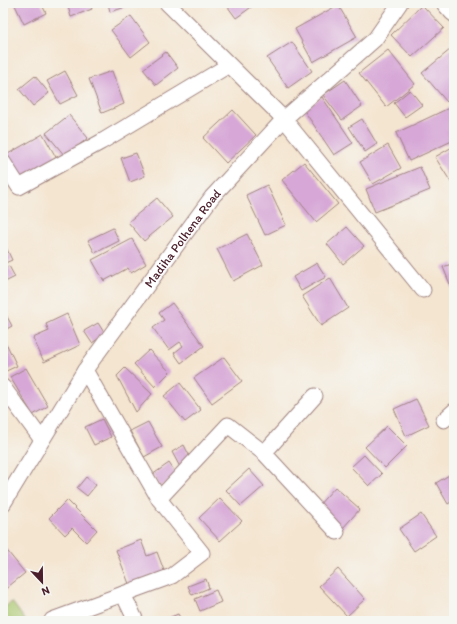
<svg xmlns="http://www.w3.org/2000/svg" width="457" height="624" font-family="Itim,sans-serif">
<rect width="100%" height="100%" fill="#f6f6f2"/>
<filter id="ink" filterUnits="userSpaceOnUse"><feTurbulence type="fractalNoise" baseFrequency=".025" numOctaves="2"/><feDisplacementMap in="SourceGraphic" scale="8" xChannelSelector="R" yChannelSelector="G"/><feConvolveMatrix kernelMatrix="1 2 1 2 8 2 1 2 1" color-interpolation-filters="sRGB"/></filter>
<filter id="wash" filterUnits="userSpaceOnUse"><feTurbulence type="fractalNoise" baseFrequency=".012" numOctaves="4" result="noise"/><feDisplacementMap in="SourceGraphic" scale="16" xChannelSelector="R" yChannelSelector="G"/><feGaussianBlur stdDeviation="0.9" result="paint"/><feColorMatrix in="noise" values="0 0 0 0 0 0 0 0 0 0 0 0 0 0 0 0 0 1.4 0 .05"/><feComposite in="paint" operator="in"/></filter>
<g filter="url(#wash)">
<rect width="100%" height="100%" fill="#f4e5d0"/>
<path fill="#abc76e" stroke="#7a734c" d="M 12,602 L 26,621 L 3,621 L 3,608 Z"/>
<g id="blocks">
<path fill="#d7a8d7" d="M 14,3 L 41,3 L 46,13 L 24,24 Z
M 67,3 L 90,3 L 92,9 L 71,17 Z
M 108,3 L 129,3 L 129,6 L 110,12 Z
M 225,3 L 257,3 L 236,18 Z
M 338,5 L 357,37 L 313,62 L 295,29 Z
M 422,5 L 444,28 L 412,57 L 391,35 Z
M 131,16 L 150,42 L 131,57 L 111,30 Z
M 292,42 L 312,71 L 288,88 L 267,58 Z
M 451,49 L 454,53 L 454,96 L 447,102 L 422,73 Z
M 388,50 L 415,84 L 386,107 L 359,73 Z
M 166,52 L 178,68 L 156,85 L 143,69 Z
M 65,71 L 78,95 L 60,104 L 47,81 Z
M 112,71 L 124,104 L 102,113 L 89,79 Z
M 35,76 L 49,93 L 33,106 L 19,89 Z
M 345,80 L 362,106 L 342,120 L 323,95 Z
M 410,90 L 422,105 L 405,117 L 394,103 Z
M 322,97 L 353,143 L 334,155 L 303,109 Z
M 449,108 L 454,119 L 454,140 L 409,161 L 396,133 Z
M 233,110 L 256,135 L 226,163 L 203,138 Z
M 69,115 L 88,138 L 65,156 L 46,133 Z
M 362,119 L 377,144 L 365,152 L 349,127 Z
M 43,134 L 57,159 L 20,179 L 6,155 Z
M 388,145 L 401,168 L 373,184 L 360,162 Z
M 454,146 L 454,187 L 435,157 Z
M 136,153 L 145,176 L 130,182 L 121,158 Z
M 304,162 L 338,204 L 316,222 L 282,180 Z
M 420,167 L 430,190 L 375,212 L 366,189 Z
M 267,185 L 286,225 L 265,235 L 246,195 Z
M 157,198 L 173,217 L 144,241 L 128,222 Z
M 347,227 L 364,246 L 343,264 L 327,244 Z
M 113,228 L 119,241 L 95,253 L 88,240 Z
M 247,234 L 263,265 L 233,281 L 217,249 Z
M 132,239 L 146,264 L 131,273 L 128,268 L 104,281 L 92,260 Z
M 3,243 L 4,243 L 12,260 L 3,264 Z
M 317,263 L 326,277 L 301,291 L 293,277 Z
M 454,263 L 454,294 L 443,267 Z
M 9,266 L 15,277 L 5,282 L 3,279 L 3,269 Z
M 330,278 L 348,308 L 321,326 L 302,296 Z
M 172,303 L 204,346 L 181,363 L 174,353 L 183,346 L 180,342 L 169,350 L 153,328 L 164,320 L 159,313 Z
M 3,309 L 12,326 L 3,331 Z
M 67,314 L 80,345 L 44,362 L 33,338 L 49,331 L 46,324 Z
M 98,323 L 105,334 L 92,343 L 84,331 Z
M 7,345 L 17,366 L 4,372 L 3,348 Z
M 149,350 L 170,372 L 155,387 L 134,364 Z
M 224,357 L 242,381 L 212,403 L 194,378 Z
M 26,368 L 48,406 L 33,415 L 10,377 Z
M 125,368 L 152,394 L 136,412 L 117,376 Z
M 180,383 L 201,410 L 185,422 L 164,396 Z
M 416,399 L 429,425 L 406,436 L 394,409 Z
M 102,419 L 111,437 L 94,445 L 85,427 Z
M 148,422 L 162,447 L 144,457 L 130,431 Z
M 387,426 L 407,446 L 385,468 L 365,447 Z
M 184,445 L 192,461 L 180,467 L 172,452 Z
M 364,455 L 382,474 L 369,486 L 351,467 Z
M 169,463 L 177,475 L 160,487 L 152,475 Z
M 249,469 L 264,486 L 241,506 L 226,490 Z
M 454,472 L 454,500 L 448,504 L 436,483 Z
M 86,477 L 96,485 L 87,496 L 77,488 Z
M 335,487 L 360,509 L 342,529 L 317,507 Z
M 220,498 L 242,521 L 220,541 L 199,518 Z
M 67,500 L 97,530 L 86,542 L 72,528 L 65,535 L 49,518 Z
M 421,514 L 436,536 L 414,551 L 399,529 Z
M 141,540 L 147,556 L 157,552 L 166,576 L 131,589 L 116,550 Z
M 4,547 L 25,573 L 3,591 L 3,548 Z
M 338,569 L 365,599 L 347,616 L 319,586 Z
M 206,579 L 209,588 L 192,595 L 188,586 Z
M 216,590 L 221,602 L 200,611 L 195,599 Z
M 178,614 L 182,621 L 161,621 Z"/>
</g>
</g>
<g filter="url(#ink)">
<use href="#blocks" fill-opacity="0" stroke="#9f827e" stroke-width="1"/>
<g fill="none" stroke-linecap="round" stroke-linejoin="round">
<defs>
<g id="minor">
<path d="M 167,3 L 284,119 L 423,290"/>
<path d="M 3,162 L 19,187 L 101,142 L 229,65"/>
<path d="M 3,387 L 42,440"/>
<path d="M 444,420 L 454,411"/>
<path d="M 264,453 L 315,396"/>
<path d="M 159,499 L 228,425 L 264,453 L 337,532"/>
<path id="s1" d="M 3,504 L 85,370 L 212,197 L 284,119 L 375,39 L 400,3"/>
<path d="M 123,594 L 136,621"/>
<path d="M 52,620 L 172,576 L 202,553 L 159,499 L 85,370"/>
</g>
<path id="tertiary" d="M 446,3 L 454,12"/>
</defs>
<use href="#minor" stroke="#9f827e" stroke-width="17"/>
<use href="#tertiary" stroke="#9f827e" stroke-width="21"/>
<use href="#minor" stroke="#fff" stroke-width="15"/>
<use href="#tertiary" stroke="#fff" stroke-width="19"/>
</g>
</g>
<g text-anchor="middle" stroke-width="3" stroke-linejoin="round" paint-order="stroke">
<g font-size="13" fill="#4a1f2b" stroke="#f6f6f2">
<text dy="5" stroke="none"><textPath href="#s1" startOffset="321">Madiha Polhena Road</textPath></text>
</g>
</g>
<rect width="457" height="624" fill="none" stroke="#f6f6f2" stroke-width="16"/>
<g transform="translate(42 582) rotate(158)" stroke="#f6f6f2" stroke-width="3" paint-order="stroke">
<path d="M0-3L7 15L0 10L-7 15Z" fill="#4a1f2b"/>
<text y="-6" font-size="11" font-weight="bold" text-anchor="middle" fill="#4a1f2b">N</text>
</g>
</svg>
